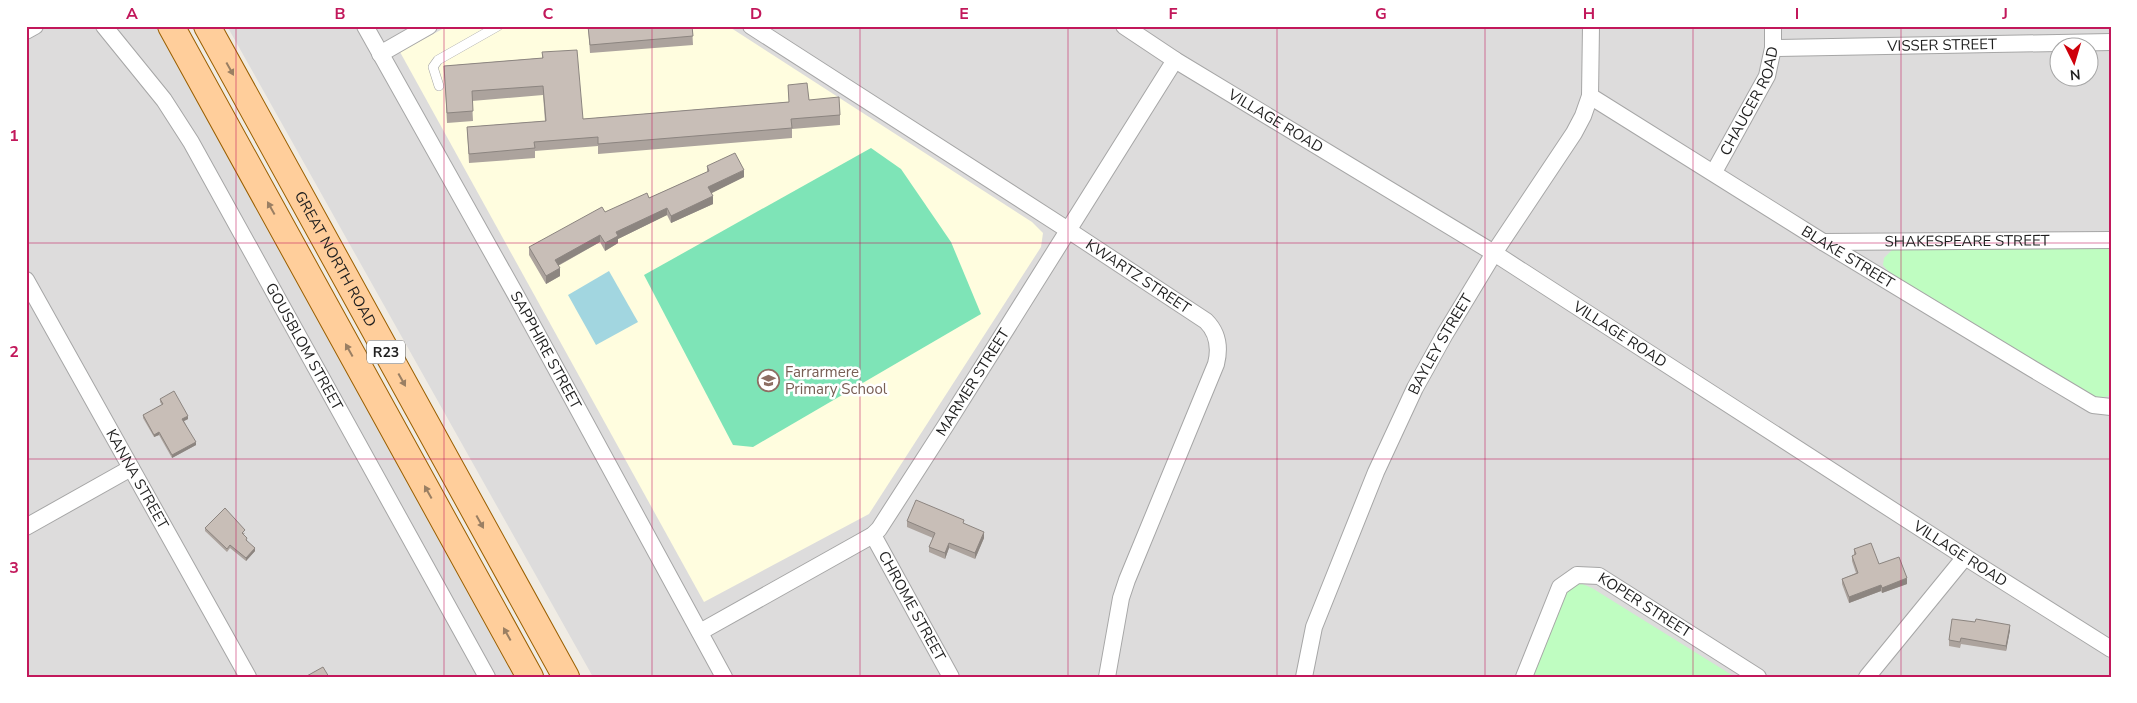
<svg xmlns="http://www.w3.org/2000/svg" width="2137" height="703" font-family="'Nunito Sans',sans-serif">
<rect width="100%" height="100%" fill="#f0ece4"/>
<path fill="#dddcdc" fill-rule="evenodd" d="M 26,26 L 160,26 L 518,677 L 26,677 Z
M 227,26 L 2111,26 L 2111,674 L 2108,677 L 593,677 ZM 2060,48 L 2090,48 L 2090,78 L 2060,78 Z"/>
<path fill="#fffddf" d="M 448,26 L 728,26 L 1032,222 L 1043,233 L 1041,247 L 869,514 L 704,602 L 400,52 Z"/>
<path fill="#bffdc1" d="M 2111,245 L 2111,395 L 2092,401 L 1892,276 L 1883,265 L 1884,258 L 1894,248 Z
M 1580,583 L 1592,588 L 1735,677 L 1527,677 L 1564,588 Z"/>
<path fill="#7ee4b7" d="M 871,148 L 901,169 L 951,242 L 981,314 L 753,447 L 733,445 L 644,275 Z"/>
<path fill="#a2d6e0" d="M 609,271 L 638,322 L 596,345 L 568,295 Z"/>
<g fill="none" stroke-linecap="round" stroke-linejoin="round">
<defs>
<path id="lane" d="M 439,86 L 433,67 L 438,60 L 498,26"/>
<g id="street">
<path id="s1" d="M 104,26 L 164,100 L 191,142 L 487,677"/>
<path id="s2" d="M 365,26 L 517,297 L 724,677"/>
<path id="s3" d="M 751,26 L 1068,230 L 1206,321 C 1218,333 1220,348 1216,364 L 1127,580 L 1121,598 L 1107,677"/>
<path id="s4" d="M 1124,26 L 1175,60 L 1494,253 L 1965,557 L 2111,649"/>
<path d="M 26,31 L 35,26"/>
<path id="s5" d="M 1773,48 L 2111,42"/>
<path d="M 380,54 L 429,26"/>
<path id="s6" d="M 1590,96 L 1823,242 L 2031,368 L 2093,405 L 2111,407"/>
<path id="s7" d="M 1714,172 L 1767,76 L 1773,48 L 1773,26"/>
<path id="s8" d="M 1823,242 L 2111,240"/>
<path id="s9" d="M 26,280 L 248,677"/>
<path d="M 26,527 L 131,468"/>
<path id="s10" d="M 873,535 L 951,677"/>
<path id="s11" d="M 700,632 L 873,535 L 879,529 L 946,425 L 1175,60"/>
<path id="s12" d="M 1304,677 L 1314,627 L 1376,472 L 1415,388 L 1445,334 L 1494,253 L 1574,133 L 1583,116 L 1590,96 L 1591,26"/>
<path id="s13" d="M 1524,677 L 1560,587 L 1577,575 L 1599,576 L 1758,677"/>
<path d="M 1867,677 L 1965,557"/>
</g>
<g id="primary">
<path d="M 171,26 L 530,677"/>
<path id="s14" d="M 207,26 L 566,677"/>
</g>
</defs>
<use href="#lane" stroke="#a6a6a6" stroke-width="10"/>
<use href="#street" stroke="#a6a6a6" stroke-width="18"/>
<use href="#primary" stroke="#9a5f00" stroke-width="28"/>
<use href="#lane" stroke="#fff" stroke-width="9"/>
<use href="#street" stroke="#fff" stroke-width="16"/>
<use href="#primary" stroke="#ffce9b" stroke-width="26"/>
</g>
<path fill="#aca39d" d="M 588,26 L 692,26 L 693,45 L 590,53 Z
M 542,52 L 583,119 L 789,102 L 788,85 L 809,100 L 840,115 L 840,125 L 792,129 L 792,138 L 598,154 L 598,146 L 535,151 L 535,158 L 469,163 L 467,127 L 545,121 L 543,95 L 472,101 L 473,121 L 447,123 L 444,66 L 542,58 Z
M 707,166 L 744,177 L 711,193 L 713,204 L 671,223 L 667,215 L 618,239 L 618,243 L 605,251 L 600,242 L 558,266 L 560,276 L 546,284 L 529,255 L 529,247 L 605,212 L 649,198 L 707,172 Z
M 160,399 L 188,419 L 184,421 L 196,445 L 172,458 L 159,435 L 154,437 L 143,418 L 143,415 L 162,405 L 160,402 Z
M 907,521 L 964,524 L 984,538 L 975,559 L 949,548 L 945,559 L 929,552 L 929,547 L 933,538 L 907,527 Z
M 205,528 L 245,533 L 243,535 L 255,551 L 246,561 L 230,548 L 227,552 L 205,531 Z
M 1854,549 L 1879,564 L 1907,584 L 1882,593 L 1881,591 L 1849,603 L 1842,584 L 1842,579 L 1856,573 L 1852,561 L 1852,556 L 1854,555 Z
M 1975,622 L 2010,630 L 2006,651 L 1961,644 L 1960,648 L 1949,646 L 1949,640 Z"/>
<path fill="#8c8580" d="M 744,170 L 744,177 L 708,195 L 708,187 Z
M 713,196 L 713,204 L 671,223 L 671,216 Z
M 667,208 L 667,215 L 618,239 L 618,243 L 605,251 L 605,243 L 616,232 Z
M 600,235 L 600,242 L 555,267 L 555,260 Z
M 560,268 L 560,276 L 546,284 L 546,276 Z
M 188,416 L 188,419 L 182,422 L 182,419 Z
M 159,432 L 159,435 L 154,437 L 154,435 Z
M 196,442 L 196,445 L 172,458 L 172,455 Z
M 984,532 L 984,538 L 975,559 L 975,553 Z
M 949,543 L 949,548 L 945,559 L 945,553 Z
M 255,548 L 255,551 L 246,561 L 246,558 Z
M 1907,578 L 1907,584 L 1882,593 L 1882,588 Z
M 1881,585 L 1881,591 L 1849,603 L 1849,597 Z
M 2010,625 L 2010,630 L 2006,651 L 2006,646 Z"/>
<path fill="#c8beb7" stroke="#8c8580" d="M 588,26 L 692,26 L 693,36 L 590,45 Z
M 577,50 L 583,119 L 789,102 L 788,85 L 807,83 L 809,100 L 839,97 L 840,115 L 791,119 L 792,128 L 598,144 L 598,137 L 534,142 L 535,148 L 469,154 L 467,127 L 546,121 L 543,86 L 472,91 L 473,111 L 447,113 L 444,66 L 543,58 L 542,52 Z
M 735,153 L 744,170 L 708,187 L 713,196 L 671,216 L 667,208 L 616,232 L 618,236 L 605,243 L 600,235 L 555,260 L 560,268 L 546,276 L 529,247 L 602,207 L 605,212 L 647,193 L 649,198 L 709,171 L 707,166 Z
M 174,391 L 188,416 L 182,419 L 196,442 L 172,455 L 159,432 L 154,435 L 143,415 L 163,404 L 160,399 Z
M 916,500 L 964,520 L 963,523 L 984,532 L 975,553 L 949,543 L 945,553 L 929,547 L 935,533 L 907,521 Z
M 225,508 L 245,530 L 242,533 L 247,538 L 246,540 L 255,548 L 246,558 L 230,545 L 227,549 L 205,528 Z
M 1871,543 L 1879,564 L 1899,557 L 1907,578 L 1882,588 L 1881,585 L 1849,597 L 1842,579 L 1858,573 L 1852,556 L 1856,554 L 1854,549 Z
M 1952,619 L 1975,622 L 1976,619 L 2010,625 L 2006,646 L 1961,638 L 1960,642 L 1949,640 Z
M 323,667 L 329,677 L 305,677 Z"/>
<defs><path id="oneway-solid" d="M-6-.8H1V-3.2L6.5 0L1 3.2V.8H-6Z" transform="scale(1.25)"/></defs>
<g fill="#9a7f63">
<use href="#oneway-solid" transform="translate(230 69) rotate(61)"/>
<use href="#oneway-solid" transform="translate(271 208) rotate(-119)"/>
<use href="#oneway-solid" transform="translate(349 350) rotate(-119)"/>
<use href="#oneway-solid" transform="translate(402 380) rotate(61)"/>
<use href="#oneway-solid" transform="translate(428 492) rotate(-119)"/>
<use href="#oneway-solid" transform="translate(480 522) rotate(61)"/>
<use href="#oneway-solid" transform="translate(507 634) rotate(-119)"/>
</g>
<path fill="none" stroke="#c2185b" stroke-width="1" stroke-opacity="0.55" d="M 236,26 L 236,677M 444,26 L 444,677M 652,26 L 652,677M 860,26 L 860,677M 1068,26 L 1068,677M 1277,26 L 1277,677M 1485,26 L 1485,677M 1693,26 L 1693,677M 1901,26 L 1901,677M 26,243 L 2111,243M 26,459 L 2111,459"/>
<defs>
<symbol id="school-ring" viewBox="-11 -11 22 22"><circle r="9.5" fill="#fff" stroke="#8d6e63" stroke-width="1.5"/><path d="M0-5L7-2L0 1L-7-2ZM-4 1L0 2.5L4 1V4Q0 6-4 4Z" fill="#8d6e63"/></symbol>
</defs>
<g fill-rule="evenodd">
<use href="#school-ring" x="756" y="368" width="25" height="25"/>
</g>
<g text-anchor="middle" stroke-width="5" stroke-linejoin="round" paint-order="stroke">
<rect fill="#fff" stroke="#626262" stroke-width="1" x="367" y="340.5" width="38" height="23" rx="4"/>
<g font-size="14" font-weight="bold" fill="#1f1f1f">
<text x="386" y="357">R23</text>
</g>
<g font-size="15" fill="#1f1f1f" stroke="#fff">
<text dy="5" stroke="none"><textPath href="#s5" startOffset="169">VISSER STREET</textPath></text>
<text dy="5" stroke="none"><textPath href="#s7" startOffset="80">CHAUCER ROAD</textPath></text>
<text dy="5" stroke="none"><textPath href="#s4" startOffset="179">VILLAGE ROAD</textPath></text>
<text dy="5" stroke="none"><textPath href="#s8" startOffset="144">SHAKESPEARE STREET</textPath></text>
<text dy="5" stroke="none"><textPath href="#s6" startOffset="304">BLAKE STREET</textPath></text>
<text dy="5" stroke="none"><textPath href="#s14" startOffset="266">GREAT NORTH ROAD</textPath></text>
<text dy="5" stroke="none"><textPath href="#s3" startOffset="461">KWARTZ STREET</textPath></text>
<text dy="5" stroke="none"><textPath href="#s4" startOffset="584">VILLAGE ROAD</textPath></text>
<text dy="5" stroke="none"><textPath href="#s12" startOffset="361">BAYLEY STREET</textPath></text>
<text dy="5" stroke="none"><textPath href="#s1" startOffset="379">GOUSBLOM STREET</textPath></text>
<text dy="5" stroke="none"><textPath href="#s2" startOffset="371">SAPPHIRE STREET</textPath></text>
<text dy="5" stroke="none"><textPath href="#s11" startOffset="381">MARMER STREET</textPath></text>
<text dy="5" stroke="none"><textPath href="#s9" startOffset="228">KANNA STREET</textPath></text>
<text dy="5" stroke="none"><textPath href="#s4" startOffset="989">VILLAGE ROAD</textPath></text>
<text dy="5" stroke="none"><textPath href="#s10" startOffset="81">CHROME STREET</textPath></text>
<text dy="5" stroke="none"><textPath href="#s13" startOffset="194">KOPER STREET</textPath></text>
</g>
<g font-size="15" fill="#785e54" stroke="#fff" text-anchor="start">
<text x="785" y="377">Farrarmere<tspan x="785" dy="17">Primary School</tspan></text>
</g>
</g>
<rect width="2137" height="703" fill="none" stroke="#ffffff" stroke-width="55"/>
<g transform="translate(2074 62) rotate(175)"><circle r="24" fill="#ffffff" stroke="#a5a5a5"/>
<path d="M0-4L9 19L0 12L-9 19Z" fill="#ce000b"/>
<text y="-8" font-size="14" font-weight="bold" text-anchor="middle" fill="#1f1f1f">N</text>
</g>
<rect x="28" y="28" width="2082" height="648" fill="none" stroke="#c2185b" stroke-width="2"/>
<g font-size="16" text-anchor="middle" font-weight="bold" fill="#c2185b">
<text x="132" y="19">A</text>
<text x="340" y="19">B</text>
<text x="548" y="19">C</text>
<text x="756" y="19">D</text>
<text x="964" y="19">E</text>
<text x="1173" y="19">F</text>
<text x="1381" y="19">G</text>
<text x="1589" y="19">H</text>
<text x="1797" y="19">I</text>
<text x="2005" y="19">J</text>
<text x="14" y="141">1</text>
<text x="14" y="357">2</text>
<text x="14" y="573">3</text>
</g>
</svg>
